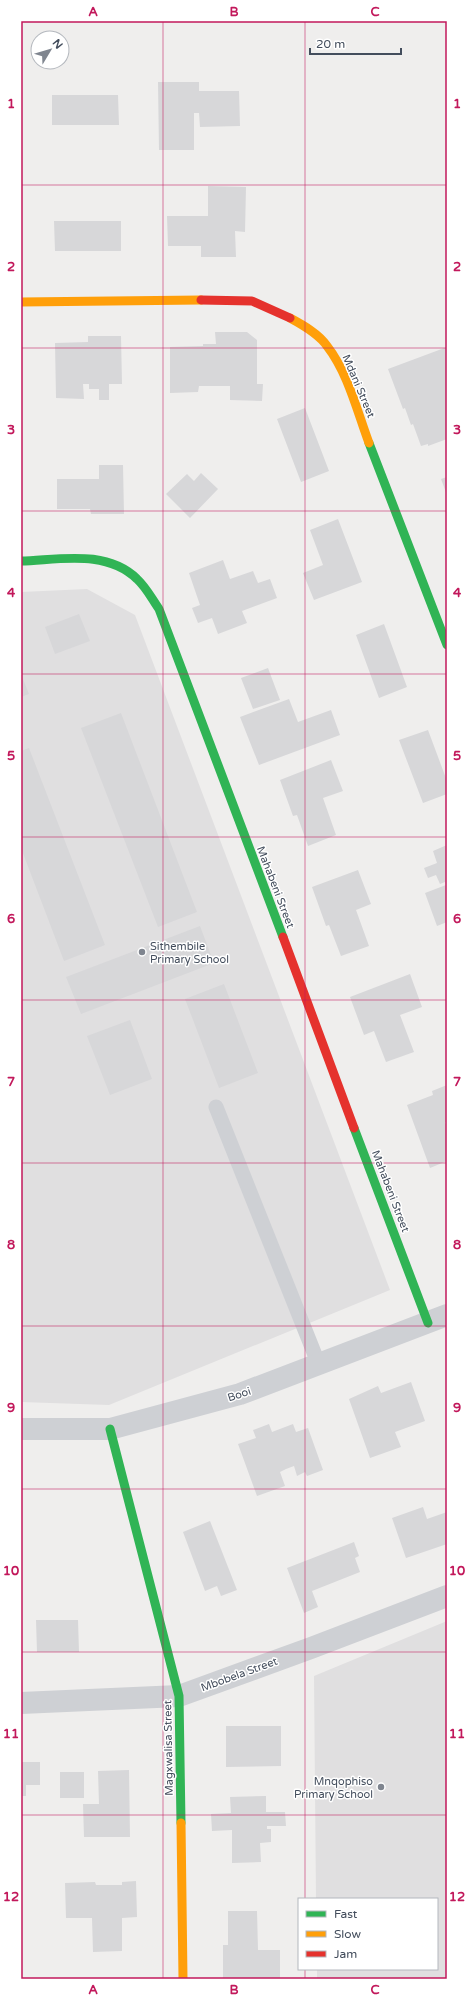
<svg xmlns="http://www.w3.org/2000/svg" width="468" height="2000" font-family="'Varela Round',sans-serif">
<rect width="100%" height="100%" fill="#efeeed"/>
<path fill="#e0dfe0" d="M 87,589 L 135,615 L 390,1290 L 109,1405 L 21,1402 L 21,592 Z
M 447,1621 L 447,1979 L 317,1979 L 317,1969 L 437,1969 L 437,1899 L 316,1899 L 314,1676 Z"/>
<path fill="#d7d7d9" d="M 158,82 L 199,82 L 199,91 L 239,91 L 240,126 L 200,127 L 199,113 L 194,113 L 194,150 L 159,150 Z
M 52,95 L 118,95 L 119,125 L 52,125 Z
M 208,186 L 246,187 L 245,232 L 235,231 L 236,257 L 201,257 L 201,246 L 168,246 L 167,216 L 208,216 Z
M 54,221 L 121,221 L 121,251 L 55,251 Z
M 215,332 L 247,332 L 257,340 L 257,384 L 263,384 L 262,401 L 230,400 L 230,386 L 199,386 L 198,392 L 170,393 L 170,347 L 203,346 L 203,344 L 216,344 Z
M 88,336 L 121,336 L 122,384 L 109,384 L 109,400 L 99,400 L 99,389 L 89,389 L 89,384 L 83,384 L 84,399 L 56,398 L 55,343 L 88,342 Z
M 447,347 L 447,439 L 428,446 L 428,444 L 421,446 L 413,424 L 411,425 L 405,408 L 403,409 L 388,369 Z
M 305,408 L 329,471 L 301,482 L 277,419 Z
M 99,465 L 123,465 L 124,514 L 91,514 L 90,509 L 57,509 L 57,479 L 99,479 Z
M 201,473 L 218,489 L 190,518 L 166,494 L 187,474 L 194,481 Z
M 447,477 L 447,495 L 441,479 Z
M 338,519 L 362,582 L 314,600 L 303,573 L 323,565 L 310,530 Z
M 223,560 L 230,579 L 253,571 L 258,583 L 270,579 L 277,598 L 242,611 L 247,623 L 218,634 L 212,618 L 198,623 L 192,608 L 200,605 L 189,573 Z
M 79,614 L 90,641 L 55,654 L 45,627 Z
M 384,624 L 407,687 L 379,698 L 356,635 Z
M 268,668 L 280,700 L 253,709 L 241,678 Z
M 21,674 L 29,694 L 21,697 Z
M 289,699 L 298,722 L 331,710 L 340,735 L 259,765 L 240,717 Z
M 121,713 L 197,912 L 158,927 L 81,728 Z
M 428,730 L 447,781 L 447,794 L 423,803 L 399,740 Z
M 29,748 L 105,945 L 64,961 L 21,848 L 21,751 Z
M 331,760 L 343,791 L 323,798 L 336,835 L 308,846 L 297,815 L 293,816 L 280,780 Z
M 447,845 L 447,922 L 437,926 L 425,893 L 446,885 L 445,882 L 440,884 L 436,875 L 428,878 L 424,868 L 437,863 L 433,851 Z
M 358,870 L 371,904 L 356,910 L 369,946 L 341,956 L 329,925 L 326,926 L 312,887 Z
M 200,926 L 214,963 L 81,1014 L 66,977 Z
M 410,974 L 422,1007 L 400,1015 L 414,1052 L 386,1062 L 374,1031 L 364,1035 L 350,997 Z
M 224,984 L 258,1073 L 219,1088 L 185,999 Z
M 130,1020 L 152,1079 L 110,1095 L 87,1036 Z
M 447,1085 L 447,1122 L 445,1122 L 447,1127 L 447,1161 L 430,1168 L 407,1105 L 433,1095 L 432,1091 Z
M 411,1382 L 425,1421 L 395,1432 L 401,1447 L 370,1458 L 349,1399 L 378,1386 L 381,1393 Z
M 269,1424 L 272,1432 L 293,1424 L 296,1432 L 308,1428 L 323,1470 L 307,1476 L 305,1472 L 297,1476 L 294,1466 L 286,1469 L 280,1472 L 285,1486 L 257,1496 L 238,1444 L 256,1438 L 253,1430 Z
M 423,1507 L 427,1519 L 447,1512 L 447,1544 L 406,1558 L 392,1518 Z
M 210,1521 L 237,1590 L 221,1596 L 217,1586 L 205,1591 L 183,1532 Z
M 354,1542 L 359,1556 L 355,1558 L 360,1572 L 312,1591 L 318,1607 L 304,1613 L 287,1568 Z
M 36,1620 L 78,1620 L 79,1652 L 37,1652 Z
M 226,1726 L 281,1726 L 281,1766 L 226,1767 Z
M 21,1762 L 40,1762 L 40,1785 L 26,1785 L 26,1796 L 21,1796 Z
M 129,1770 L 130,1837 L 84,1837 L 83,1804 L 99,1804 L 98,1771 Z
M 60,1772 L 84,1772 L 84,1798 L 60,1798 Z
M 266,1796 L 266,1812 L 285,1812 L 286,1826 L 267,1826 L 267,1829 L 271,1829 L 271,1842 L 260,1843 L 261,1862 L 232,1863 L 232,1830 L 212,1831 L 211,1814 L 231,1813 L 230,1797 Z
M 136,1881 L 137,1917 L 122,1918 L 122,1951 L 93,1952 L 92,1918 L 66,1918 L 65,1883 L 95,1882 L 96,1885 L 122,1885 L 122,1882 Z
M 228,1911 L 257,1911 L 258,1950 L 280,1950 L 280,1978 L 223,1979 L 223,1945 L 228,1945 Z"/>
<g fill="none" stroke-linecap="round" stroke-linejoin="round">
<path stroke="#ced0d4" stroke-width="15" d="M 216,1107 L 319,1365"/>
<path stroke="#ced0d4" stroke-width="22" d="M 21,1429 L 110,1429 L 240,1394 L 447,1315
M 21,1703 L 179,1696 L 311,1648 L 447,1596"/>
<path stroke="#30b455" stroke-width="9" d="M 369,443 L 447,645
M 21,561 C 59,560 106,549 137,579 C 146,587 152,599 159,609 L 283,937
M 354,1128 L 428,1323
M 110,1429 L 179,1696 L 181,1823"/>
<path stroke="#ff9f0a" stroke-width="9" d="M 21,302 L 201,300
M 290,318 C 303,325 319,334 327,346 C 348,373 357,411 369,443
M 181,1823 L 183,1979"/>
<path stroke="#e5322d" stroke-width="9" d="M 201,300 L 252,301 L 290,318
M 283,937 L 354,1128"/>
</g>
<path fill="none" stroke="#c2185b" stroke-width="1" stroke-opacity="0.55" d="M 163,21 L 163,1979M 305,21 L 305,1899M 21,185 L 447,185M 21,348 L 447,348M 21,511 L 447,511M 21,674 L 447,674M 21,837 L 447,837M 21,1000 L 447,1000M 21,1163 L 447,1163M 21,1326 L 447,1326M 21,1489 L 447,1489M 21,1652 L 447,1652M 21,1815 L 447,1815M 305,1969 L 305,1979"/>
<g fill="#7f858f" stroke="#fff" stroke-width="1.5">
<circle cx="142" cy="952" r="4"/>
<circle cx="381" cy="1787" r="4"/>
</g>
<g text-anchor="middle" stroke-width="3" stroke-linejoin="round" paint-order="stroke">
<g font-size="11" fill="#434d5c" stroke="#fff">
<text transform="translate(359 386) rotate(67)" y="4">Mdani Street</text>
<text transform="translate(276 887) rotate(69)" y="4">Mahabeni Street</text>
<text transform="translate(391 1191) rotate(69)" y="4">Mahabeni Street</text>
<text transform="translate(239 1394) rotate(-18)" y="4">Booi</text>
<text transform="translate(239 1674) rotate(-20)" y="4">Mbobela Street</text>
<text transform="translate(168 1748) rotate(-91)" y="4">Magxwalisa Street</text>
</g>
<g font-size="11" fill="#434d5c" stroke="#fff" text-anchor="start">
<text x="150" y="950">Sithembile<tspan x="150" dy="13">Primary School</tspan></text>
<text x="373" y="1785" text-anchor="end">Mnqophiso<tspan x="373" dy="13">Primary School</tspan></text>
</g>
</g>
<rect width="468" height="2000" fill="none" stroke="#ffffff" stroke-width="44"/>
<rect x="298" y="1898" width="140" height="72" fill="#ffffff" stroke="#b4b8be"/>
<rect x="306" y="1911" width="20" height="6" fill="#30b455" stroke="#b4b8be"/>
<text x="334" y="1918" font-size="12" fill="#434d5c">Fast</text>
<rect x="306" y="1931" width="20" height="6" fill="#ff9f0a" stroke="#b4b8be"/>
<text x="334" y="1938" font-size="12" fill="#434d5c">Slow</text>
<rect x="306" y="1951" width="20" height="6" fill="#e5322d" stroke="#b4b8be"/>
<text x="334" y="1958" font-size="12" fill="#434d5c">Jam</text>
<g transform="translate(50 50) rotate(52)"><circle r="19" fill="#ffffff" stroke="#b4b8be"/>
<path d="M0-3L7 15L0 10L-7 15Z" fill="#7f858f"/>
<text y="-6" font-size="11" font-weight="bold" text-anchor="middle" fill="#434d5c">N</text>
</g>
<path d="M310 48v6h91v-6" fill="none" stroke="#434d5c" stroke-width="2"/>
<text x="316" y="48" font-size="12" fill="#434d5c" stroke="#ffffff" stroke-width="3" paint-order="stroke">20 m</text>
<rect x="22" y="22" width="424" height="1956" fill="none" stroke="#c2185b" stroke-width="1.5"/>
<g font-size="13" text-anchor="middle" font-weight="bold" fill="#c2185b">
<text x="93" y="16">A</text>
<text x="234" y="16">B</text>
<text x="375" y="16">C</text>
<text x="11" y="108">1</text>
<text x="457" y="108">1</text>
<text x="11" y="271">2</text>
<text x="457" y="271">2</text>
<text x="11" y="434">3</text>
<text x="457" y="434">3</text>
<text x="11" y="597">4</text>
<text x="457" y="597">4</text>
<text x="11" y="760">5</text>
<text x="457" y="760">5</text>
<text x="11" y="923">6</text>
<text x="457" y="923">6</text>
<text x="11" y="1086">7</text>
<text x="457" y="1086">7</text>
<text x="11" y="1249">8</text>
<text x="457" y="1249">8</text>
<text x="11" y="1412">9</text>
<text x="457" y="1412">9</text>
<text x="11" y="1575">10</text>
<text x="457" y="1575">10</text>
<text x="11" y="1738">11</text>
<text x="457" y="1738">11</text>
<text x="11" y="1901">12</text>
<text x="457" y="1901">12</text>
<text x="93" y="1994">A</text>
<text x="234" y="1994">B</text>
<text x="375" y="1994">C</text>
</g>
</svg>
